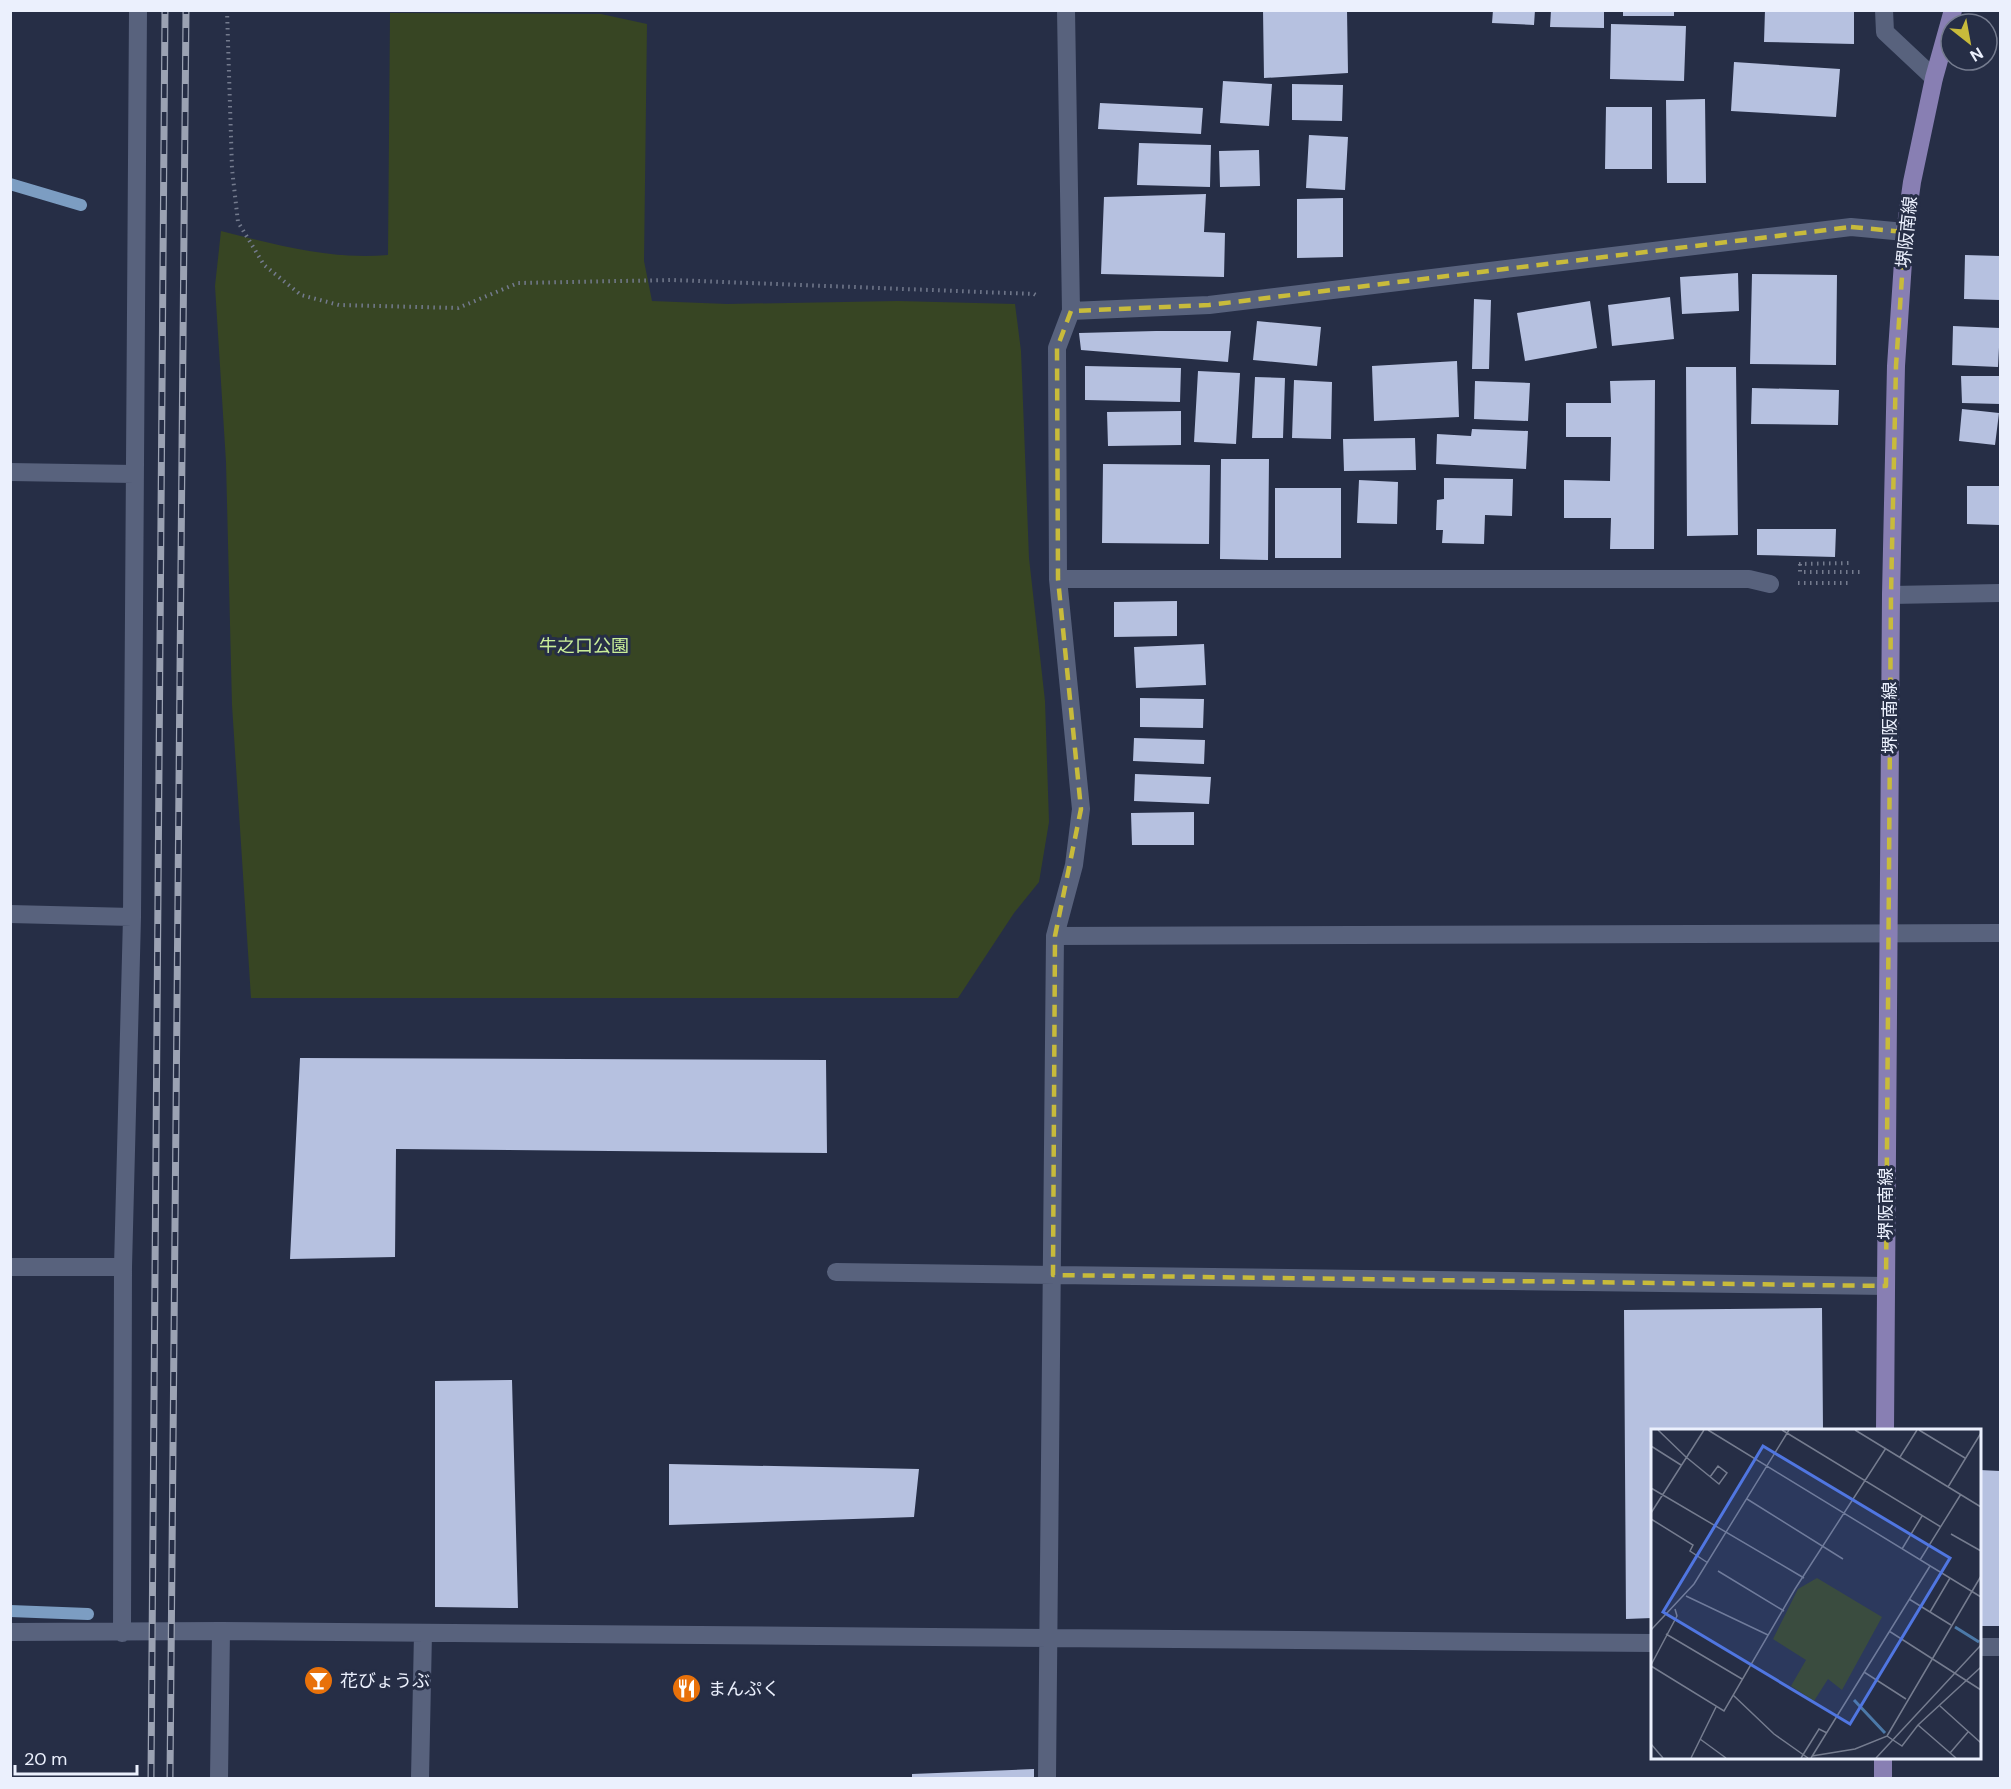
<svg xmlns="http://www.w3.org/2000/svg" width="2011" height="1789" font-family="'DM Sans','Noto Sans JP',sans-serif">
<rect width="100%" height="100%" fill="#262e46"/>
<path fill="#374523" d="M 390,13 L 601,14 L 647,24 L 644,261 L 652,301 L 727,304 L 898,301 L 1015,304 L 1021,351 L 1029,558 L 1045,701 L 1049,822 L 1039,882 L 1014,913 L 958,998 L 251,998 L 232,705 L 226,462 L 215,286 L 221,231 C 277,245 331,260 388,255 Z"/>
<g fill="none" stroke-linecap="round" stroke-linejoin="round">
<path stroke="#7c9dc2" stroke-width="12" d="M 10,184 L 81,205
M 10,1611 L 88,1614"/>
</g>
<path fill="#b6c1e0" d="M 1263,10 L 1347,10 L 1348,73 L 1264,78 Z
M 1493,10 L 1535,10 L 1534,25 L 1492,23 Z
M 1551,10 L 1604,10 L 1604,28 L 1550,27 Z
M 1623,10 L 1674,10 L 1674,16 L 1623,16 Z
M 1765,10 L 1854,10 L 1854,44 L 1764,42 Z
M 1611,24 L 1686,26 L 1684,81 L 1610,79 Z
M 1734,62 L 1840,69 L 1836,117 L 1731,111 Z
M 1223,81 L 1272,84 L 1269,126 L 1220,123 Z
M 1292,84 L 1343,85 L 1342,121 L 1292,120 Z
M 1705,99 L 1706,183 L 1667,183 L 1666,100 Z
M 1100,103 L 1203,108 L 1201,134 L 1098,129 Z
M 1606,107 L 1652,107 L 1652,169 L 1605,169 Z
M 1309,135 L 1348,137 L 1345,190 L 1306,188 Z
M 1139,143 L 1211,145 L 1210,187 L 1137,185 Z
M 1259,150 L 1260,186 L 1220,187 L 1219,151 Z
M 1206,194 L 1204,232 L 1225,233 L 1224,277 L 1101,274 L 1104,197 Z
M 1343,198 L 1343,257 L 1297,258 L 1297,199 Z
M 1965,255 L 2000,256 L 2000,300 L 1964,299 Z
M 1738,273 L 1739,311 L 1682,314 L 1680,277 Z
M 1752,274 L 1837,275 L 1836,365 L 1750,364 Z
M 1670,297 L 1674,339 L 1612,346 L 1608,305 Z
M 1474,299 L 1491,300 L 1489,369 L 1472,369 Z
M 1590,301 L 1597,348 L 1525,361 L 1517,313 Z
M 1257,321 L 1321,327 L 1317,366 L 1253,360 Z
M 1953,326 L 2000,328 L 1998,367 L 1952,365 Z
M 1156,331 L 1231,331 L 1228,362 L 1081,350 L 1079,333 Z
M 1457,361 L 1459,417 L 1374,421 L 1372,366 Z
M 1085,366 L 1181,368 L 1180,402 L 1085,400 Z
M 1686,367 L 1736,367 L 1738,535 L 1687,536 Z
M 1198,371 L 1240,373 L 1236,444 L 1194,442 Z
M 1961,376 L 2000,376 L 2000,404 L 1962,403 Z
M 1255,377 L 1285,378 L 1283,438 L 1252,438 Z
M 1294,380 L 1332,382 L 1331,439 L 1292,438 Z
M 1655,380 L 1654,549 L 1610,549 L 1611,518 L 1564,518 L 1564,480 L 1610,481 L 1611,437 L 1566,437 L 1566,403 L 1611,403 L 1610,381 Z
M 1475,381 L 1530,383 L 1528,421 L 1474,419 Z
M 1752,388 L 1839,390 L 1838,425 L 1751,424 Z
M 1962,409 L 1999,413 L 1995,445 L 1959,441 Z
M 1181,411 L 1181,445 L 1108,446 L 1107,412 Z
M 1472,429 L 1528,431 L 1526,469 L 1436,464 L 1437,434 L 1471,436 Z
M 1415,438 L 1416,470 L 1344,471 L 1343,439 Z
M 1221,459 L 1269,459 L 1268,560 L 1220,559 Z
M 1103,464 L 1210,465 L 1209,544 L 1102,543 Z
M 1444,478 L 1513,479 L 1512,516 L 1485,515 L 1484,544 L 1442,543 L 1443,530 L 1436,530 L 1437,500 L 1444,499 Z
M 1359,480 L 1398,482 L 1397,524 L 1357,523 Z
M 1967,486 L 2000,486 L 2000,525 L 1967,524 Z
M 1275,488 L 1341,488 L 1341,558 L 1275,558 Z
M 1757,529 L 1836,529 L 1835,557 L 1757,555 Z
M 1177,601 L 1177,636 L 1114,637 L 1114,602 Z
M 1204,644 L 1206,685 L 1136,688 L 1134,647 Z
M 1140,698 L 1204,699 L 1203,728 L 1140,727 Z
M 1134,738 L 1205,740 L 1204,764 L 1133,761 Z
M 1135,774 L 1211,777 L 1209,804 L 1134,801 Z
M 1194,812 L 1194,845 L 1132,845 L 1131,813 Z
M 300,1058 L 826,1060 L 827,1153 L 396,1149 L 395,1257 L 290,1259 Z
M 1822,1308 L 1823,1430 L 1652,1430 L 1652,1618 L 1626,1619 L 1624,1310 Z
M 512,1380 L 518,1608 L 435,1607 L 435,1381 Z
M 669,1464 L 919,1469 L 914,1517 L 669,1525 Z
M 1980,1470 L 2000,1471 L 2000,1626 L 1980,1626 Z
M 1034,1769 L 1034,1778 L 912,1778 L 912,1774 Z"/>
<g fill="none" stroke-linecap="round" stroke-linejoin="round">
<path stroke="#747b8e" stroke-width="4" stroke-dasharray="1.5 4.5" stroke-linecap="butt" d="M 227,10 L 232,169 L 238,222 L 264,265 L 301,295 L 339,305 L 458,308 L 518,283 L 672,280 L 1034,294 L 1039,297
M 1799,564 L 1849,563
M 1800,564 L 1800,572 L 1862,572
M 1798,583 L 1849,583"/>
<path stroke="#58627d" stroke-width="18" d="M 1884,10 L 1885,32 L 1934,78
M 1071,311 L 1209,305 L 1851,227 L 1905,232
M 10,472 L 134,474
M 1058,579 L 1749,579 L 1770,584
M 1891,595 L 2000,593
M 10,914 L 132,917
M 1055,936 L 2000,933
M 10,1267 L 123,1267
M 836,1272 L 1886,1286
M 10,1632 L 221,1631 L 1652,1643
M 122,1633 L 123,1267 L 132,917 L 138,10
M 1980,1647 L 2000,1647
M 219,1778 L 221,1631
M 420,1778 L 423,1633
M 1047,1778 L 1055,936 L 1074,865 L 1081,809 L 1058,579 L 1057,348 L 1071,311 L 1066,10"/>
<path stroke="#887fb3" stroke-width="18" d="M 1885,1430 L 1891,595 L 1896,366 L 1905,232 L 1912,182 L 1934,78 L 1953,10
M 1883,1778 L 1883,1758"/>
<defs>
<path id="rail" d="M 151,1778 L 165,10
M 170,1778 L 186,10"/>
</defs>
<use href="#rail" stroke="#9ba2b3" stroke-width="7"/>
<use href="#rail" stroke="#262e46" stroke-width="4.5" stroke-dasharray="14" stroke-linecap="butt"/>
</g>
<path fill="none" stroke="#c8bb3b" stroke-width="4.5" stroke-dasharray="12 8" stroke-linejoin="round" d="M 1851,227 L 1905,232 L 1896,366 L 1891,595 L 1886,1286 L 1053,1275 L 1055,936 L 1081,809 L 1058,579 L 1057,348 L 1071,311 L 1209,305 Z"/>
<defs>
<symbol id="bar-disc" viewBox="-11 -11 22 22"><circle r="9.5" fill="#e8710a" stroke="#262e46"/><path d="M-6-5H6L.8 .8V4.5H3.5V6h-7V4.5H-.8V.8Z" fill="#fff"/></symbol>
<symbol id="restaurant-disc" viewBox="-11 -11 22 22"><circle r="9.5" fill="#e8710a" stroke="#262e46"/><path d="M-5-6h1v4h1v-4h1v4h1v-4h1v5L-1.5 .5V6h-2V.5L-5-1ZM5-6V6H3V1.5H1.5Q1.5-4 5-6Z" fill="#fff"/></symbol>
</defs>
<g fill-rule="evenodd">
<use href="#bar-disc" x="302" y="1664" width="33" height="33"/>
<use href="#restaurant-disc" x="670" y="1672" width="33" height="33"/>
</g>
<g text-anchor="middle" stroke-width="6" stroke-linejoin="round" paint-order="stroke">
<g font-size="18" fill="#ebf0fd" stroke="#262e46">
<text transform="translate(1907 232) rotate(-84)" y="6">堺阪南線</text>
<text transform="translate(1890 718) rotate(-90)" y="6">堺阪南線</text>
<text transform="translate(1886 1204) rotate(-90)" y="6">堺阪南線</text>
</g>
<g font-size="18" fill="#caef99" stroke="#262e46">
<text x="584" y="652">牛之口公園</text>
</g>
<g font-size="18" fill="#ebf0fd" stroke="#262e46" text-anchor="start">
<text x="340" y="1687">花びょうぶ</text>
<text x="708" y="1695">まんぷく</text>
</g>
</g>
<g transform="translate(1651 1429)">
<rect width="330" height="330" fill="#262e46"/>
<path d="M 166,149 L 231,188 L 191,261 L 177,250 L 163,272 L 140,257 L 155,231 L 122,210 L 147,160 Z" fill="#374523"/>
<path fill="none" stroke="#4c79a8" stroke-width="3" d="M 304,198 L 328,213M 203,271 L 234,304"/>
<path fill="none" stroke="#757c8f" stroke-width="1.5" d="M 7,1 L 35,28 L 68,55 L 76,44 L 67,37 L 59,48M 57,1 L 330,168M 131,1 L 290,98M 204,1 L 330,78M 268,1 L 314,29M 0,17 L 30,36M 249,28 L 266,1M 297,58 L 330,4M 0,59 L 153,149M 96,70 L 192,130M 0,84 L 53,1M 0,90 L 42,116 L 39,122 L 57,134M 300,105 L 330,122M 251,120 L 271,87M 269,131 L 310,65M 67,142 L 133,182M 35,167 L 117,206M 258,170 L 300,196M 279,183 L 299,149M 0,201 L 43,155 L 138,1M 238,202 L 330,261M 15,205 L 91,250M 0,236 L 26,187 L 24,180M 0,237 L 73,282 L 144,160 L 235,19M 213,243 L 255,270M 82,266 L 123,305 L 157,329M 289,277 L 330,314M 267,296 L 305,329M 236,307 L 330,147M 49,310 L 75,329M 0,315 L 12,329M 299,324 L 317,303M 161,327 L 204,320 L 236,307 L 251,317 L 267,296 L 330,238M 40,329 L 65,278M 150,329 L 168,300 L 176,304M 160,329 L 279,137M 225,329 L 330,216"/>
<path fill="#5076e1" fill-opacity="0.15" stroke="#5076e1" stroke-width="3" d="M 112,17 L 299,129 L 199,295 L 12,183 Z"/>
<rect width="330" height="330" fill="none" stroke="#ebf0fd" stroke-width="3"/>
</g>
<rect width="2011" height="1789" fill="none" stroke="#ebf0fd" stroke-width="24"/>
<g transform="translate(1969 42) rotate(149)"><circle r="28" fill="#262e46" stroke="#757c8f" stroke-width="1.5"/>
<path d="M0-4.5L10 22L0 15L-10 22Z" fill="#c8bb3b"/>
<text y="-9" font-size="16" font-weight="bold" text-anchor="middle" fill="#ebf0fd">N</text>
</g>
<path d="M15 1765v9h122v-9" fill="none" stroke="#ebf0fd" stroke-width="3"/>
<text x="24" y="1765" font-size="18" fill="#ebf0fd" stroke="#262e46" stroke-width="4.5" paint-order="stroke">20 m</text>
</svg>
